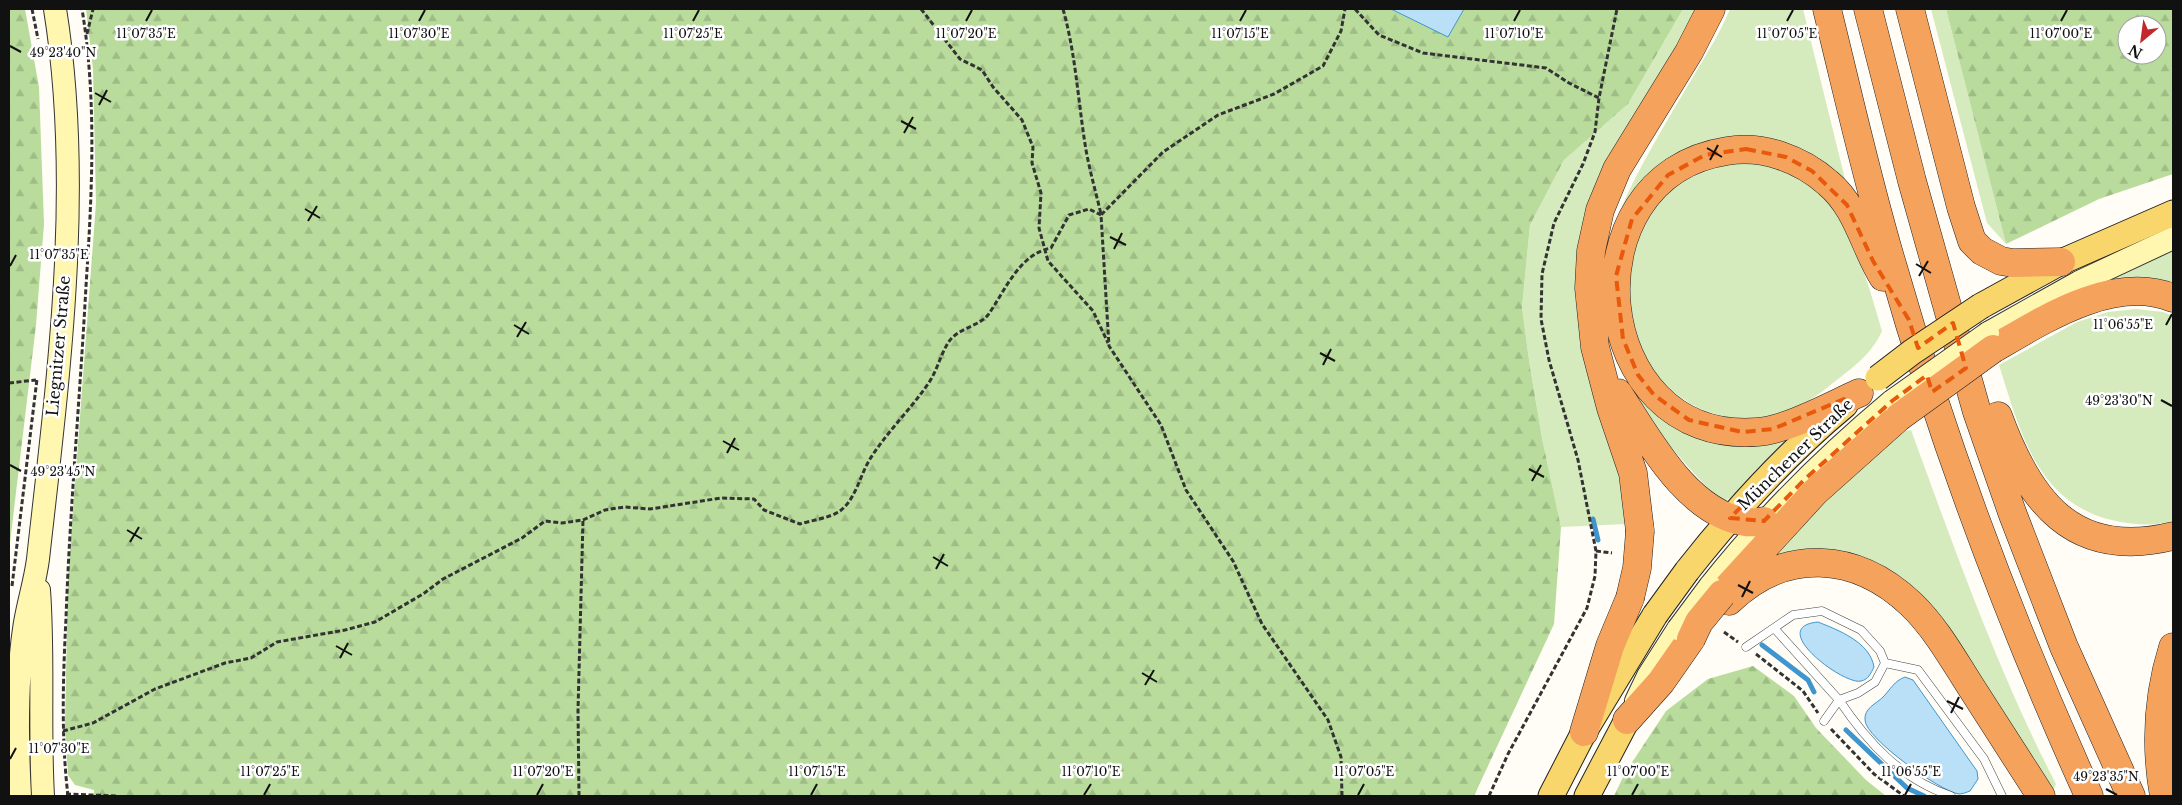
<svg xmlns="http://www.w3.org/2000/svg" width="2182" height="805" font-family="'Libre Baskerville',serif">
<defs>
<pattern id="forest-firs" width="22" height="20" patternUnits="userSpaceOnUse" patternTransform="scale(1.25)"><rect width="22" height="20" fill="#b9dc9c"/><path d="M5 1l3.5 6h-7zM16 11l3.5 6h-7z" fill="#9ebc85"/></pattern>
</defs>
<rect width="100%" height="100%" fill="#fffdf5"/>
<path fill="#d5ebbd" d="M 1683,9 L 1703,9 L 1653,91 L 1634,114 L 1590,200 L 1577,251 L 1575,296 L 1583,346 L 1626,491 L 1626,524 L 1561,527 L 1542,438 L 1530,367 L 1522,308 L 1530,225 L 1564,160 L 1628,104 Z
M 1730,9 L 1803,9 L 1845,179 L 1841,179 C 1827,166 1813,152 1794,145 C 1758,132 1696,133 1667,162 C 1649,180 1634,203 1619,222 C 1616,199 1701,66 1717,36 C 1722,27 1726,18 1730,9 Z
M 1931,9 L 1946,9 L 2006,244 L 1987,223 Z
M 1731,162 C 1742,163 1752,163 1762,164 C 1842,174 1863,268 1882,331 C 1871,356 1849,370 1828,387 C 1785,422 1728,431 1682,398 C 1674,392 1664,386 1659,378 C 1620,327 1619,239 1667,194 C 1685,177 1709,171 1731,162 Z
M 2173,249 L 2173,290 L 2085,287 Z
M 2136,309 L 2163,312 L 2173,316 L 2173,521 C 2155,526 2135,525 2116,521 C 2037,505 2020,431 1999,365 L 2077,322 L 2108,312 Z
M 1635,387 L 1710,438 L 1744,445 L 1761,444 L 1783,441 L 1785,445 L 1732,498 L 1723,501 L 1714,495 C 1700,479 1628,405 1635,387 Z
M 1911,430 C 1955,550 1997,670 2056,784 L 2054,789 L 2052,788 C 2029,752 2005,716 1982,679 C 1950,628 1918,572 1857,555 C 1844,551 1829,549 1815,550 C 1802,552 1788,557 1775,560 L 1772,556 L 1818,507 L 1898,436 L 1905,431 Z"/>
<path fill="url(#forest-firs)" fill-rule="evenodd" d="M 9,9 L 25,9 L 39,87 L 44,224 L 36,325 L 9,551 Z
M 86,9 L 1391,9 L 1448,36 L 1464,9 L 1683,9 L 1628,104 L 1564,160 L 1530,225 L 1522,308 L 1530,367 L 1542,438 L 1561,527 L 1554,624 L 1474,796 L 94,796 L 94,790 L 75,785 L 68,775 L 65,726 L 68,577 L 96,203 L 93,69 Z
M 1946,9 L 2173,9 L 2173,174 L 2099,199 L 2006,244 ZM 2127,25 L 2157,25 L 2157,55 L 2127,55 Z
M 1753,666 L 1794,696 L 1816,728 L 1866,780 L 1886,796 L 1614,796 L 1625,773 L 1666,711 L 1708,679 Z"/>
<path fill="#b9e0f7" stroke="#3f96cf" d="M 1391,9 L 1464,9 L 1448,37 Z
M 1818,622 C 1838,630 1870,642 1874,667 C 1871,673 1868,680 1861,681 C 1845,686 1765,627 1818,622 Z
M 1905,677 L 1913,680 L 1977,771 L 1978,779 L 1970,791 C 1967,792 1963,794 1959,794 C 1941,792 1865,738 1865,720 C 1864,708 1876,704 1883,697 C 1891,689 1894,681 1905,677 Z"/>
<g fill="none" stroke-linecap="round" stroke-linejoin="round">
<path stroke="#3f96cf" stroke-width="5" d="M 1593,519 L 1598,540
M 1762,645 L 1808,680 L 1814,692
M 1846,730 L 1907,788 L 1924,796"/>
<defs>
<path id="lane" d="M 1746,647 L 1793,615 L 1822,611 L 1861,630 L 1880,651 L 1885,663 L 1875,682 L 1858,693 L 1839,700 L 1774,628
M 1885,663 L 1918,670 L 1984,759 L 2002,796
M 1824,721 L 1839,700 C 1868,743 1901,779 1951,796"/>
<path id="secondary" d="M 1988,333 L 2079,282 L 2173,238
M 1710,586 C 1764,518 1825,457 1892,401
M 39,590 C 44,659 39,727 43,796
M 1636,701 L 1648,676 L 1678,629
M 20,796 C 17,741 16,684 24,629 C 27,606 35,583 38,559 C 58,379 84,189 55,9"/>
<path id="primary" d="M 1981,306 L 2061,262 L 2173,213
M 1687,571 C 1735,510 1786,454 1845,405
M 1551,796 L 1584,732 L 1655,615
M 1587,796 L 1627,720"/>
<path id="highway" d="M 1827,9 C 1848,94 1867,180 1892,264 C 1944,446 2011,624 2089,796
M 1868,9 L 1912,181 L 1977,412 L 2013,515 L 2064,647 L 2131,796
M 1910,9 L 1961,207 L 1972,241 L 1982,251 L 2001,261 L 2013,263 L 2061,262
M 1993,349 C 2043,320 2113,274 2173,298
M 1618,393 C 1648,438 1686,512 1745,522 C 1751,523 1758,522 1764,521
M 1859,393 C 1830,406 1787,430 1757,432 C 1587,445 1563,176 1727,151 C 1763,145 1801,159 1828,183 C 1857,207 1864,246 1883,277
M 1998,416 C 2029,501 2073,561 2173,536
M 1640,531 L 1633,473 L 1611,408 L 1595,347 L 1589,288 L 1591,251 L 1600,210 L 1617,169 L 1689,52 L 1711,9
M 1728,587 L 1815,492 L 1899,417
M 1729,601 C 1785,547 1856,552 1911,604 C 1936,628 1953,659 1971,687 C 1995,724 2018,760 2041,796
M 1627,720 L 1661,682 L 1691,639
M 1584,732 L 1610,646 L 1630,598
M 2164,796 C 2155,746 2158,695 2173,647"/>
</defs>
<use href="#lane" stroke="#444" stroke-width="9"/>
<use href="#secondary" stroke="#333" stroke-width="24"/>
<use href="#primary" stroke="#222" stroke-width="27"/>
<use href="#highway" stroke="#222" stroke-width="29"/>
<path stroke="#333" stroke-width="3" stroke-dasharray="5 2.5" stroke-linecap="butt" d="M 32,9 L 38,39
M 921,9 L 960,59 L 982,70 L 993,87 L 1022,120 L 1033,147 L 1032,163 L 1041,193 L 1039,228 L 1048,261 L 1093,311 L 1108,343
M 1063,9 C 1076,55 1078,102 1086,150 C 1090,172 1096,193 1101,214
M 1355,9 L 1379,35 L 1423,53 L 1546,68 L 1569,83 L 1599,98
M 87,34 L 93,9
M 9,383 L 36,380
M 1596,551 L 1612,553
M 12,586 L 37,379
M 1724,632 L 1738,642
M 1756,654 L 1803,691 L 1818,713
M 1831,729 L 1874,774 L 1904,796
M 63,731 L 93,723 L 155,689 L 225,663 L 251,658 L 277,642 L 345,630 L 375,622 L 423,594 L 443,579 L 522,538 L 545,521 L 562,523 L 583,520 L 605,510 L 624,507 L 650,509 L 721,498 L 754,499 L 764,510 L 800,524 C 812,520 830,518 840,511 C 856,499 860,475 870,459 C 887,432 910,410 928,384 C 937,371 940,356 948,343 C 957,328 978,327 988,315 C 1005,291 1019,254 1051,248 L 1069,215 L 1089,209 L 1101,215
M 66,794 L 117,796
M 68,796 C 61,737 63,678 66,618 C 70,507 80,397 86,286 C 92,194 97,100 82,9
M 579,796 L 578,710 L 583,520
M 1342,796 L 1341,757 L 1328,720 L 1262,624 L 1233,561 L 1186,490 L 1161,425 L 1109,346 L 1101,215 L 1163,152 L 1218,115 L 1274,94 L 1323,66 L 1341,31 L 1345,9
M 1489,796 L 1508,754 L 1587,608 L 1595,576 L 1596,551 L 1578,460 L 1549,360 L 1541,319 L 1542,274 L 1554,223 L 1583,164 L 1595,132 L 1599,98 L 1617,9"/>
<use href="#lane" stroke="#fff" stroke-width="8"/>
<use href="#secondary" stroke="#fff6b0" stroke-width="22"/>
<use href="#primary" stroke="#f9d66b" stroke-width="25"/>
<use href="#highway" stroke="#f5a25d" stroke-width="28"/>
<defs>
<path id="secondary-bridge" d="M 1892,401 L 1988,333
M 1678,629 L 1710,586"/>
<path id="primary-bridge" d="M 1878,378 L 1912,352 L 1981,306
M 1655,615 L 1687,571"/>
<path id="highway-bridge" d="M 1899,417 L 1993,349
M 1630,598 L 1637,568 L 1640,531
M 1691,639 L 1699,622 L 1722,594"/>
</defs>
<use href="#secondary-bridge" stroke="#333" stroke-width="24" stroke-linecap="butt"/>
<use href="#primary-bridge" stroke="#222" stroke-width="27" stroke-linecap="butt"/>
<use href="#highway-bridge" stroke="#222" stroke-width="29" stroke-linecap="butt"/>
<use href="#secondary-bridge" stroke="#fff6b0" stroke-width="22"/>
<use href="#primary-bridge" stroke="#f9d66b" stroke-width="25"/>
<use href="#highway-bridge" stroke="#f5a25d" stroke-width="28"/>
</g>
<path fill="none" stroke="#e8590c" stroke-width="4" stroke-dasharray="10 6" stroke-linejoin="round" d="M 1746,149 L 1786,157 L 1812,171 L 1847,205 L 1873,261 L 1909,320 L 1918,348 L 1953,323 L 1966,368 L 1932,392 L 1927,375 L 1892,401 L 1804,480 L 1764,521 L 1730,518 L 1846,402 L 1844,399 L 1773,429 L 1742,432 L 1689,420 L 1654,395 L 1638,375 L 1623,339 L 1616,276 L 1632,219 L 1668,175 L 1705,155 Z"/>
<path fill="none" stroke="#111" stroke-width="2" d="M 146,21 L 152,10M 419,21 L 425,10M 693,21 L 699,10M 966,21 L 972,10M 1240,21 L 1246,10M 1514,21 L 1520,10M 1787,21 L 1793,10M 2061,21 L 2067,10M 10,46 L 21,52M 95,93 L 111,102M 99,105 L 107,90M 901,121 L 916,129M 904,133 L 913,117M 1707,148 L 1722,157M 1710,160 L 1718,145M 305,209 L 320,218M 308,221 L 317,206M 1110,237 L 1126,245M 1114,249 L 1122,233M 1916,264 L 1931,273M 10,266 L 16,255M 1919,276 L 1928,261M 514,325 L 529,334M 2166,325 L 2172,314M 517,337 L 526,322M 1320,353 L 1335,361M 1323,365 L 1331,349M 2161,400 L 2172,406M 723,441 L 739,450M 727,453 L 735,438M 10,465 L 21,471M 1529,469 L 1544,477M 1532,481 L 1541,465M 127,530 L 142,539M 130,542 L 139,527M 933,557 L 948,566M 936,569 L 944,554M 1738,585 L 1753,593M 1742,597 L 1750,581M 336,646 L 352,655M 340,658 L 348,643M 1142,673 L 1157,682M 1145,685 L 1154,670M 1947,701 L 1963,709M 1951,713 L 1959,697M 10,759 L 16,748M 2106,789 L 2117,795M 264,795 L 270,784M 537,795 L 543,784M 811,795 L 817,784M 1084,795 L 1091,784M 1358,795 L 1364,784M 1632,795 L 1638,784M 1905,795 L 1911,784"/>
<g text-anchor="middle" stroke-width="5" stroke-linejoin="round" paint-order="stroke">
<g font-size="16" fill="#111" stroke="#fff">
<text transform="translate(58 346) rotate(-85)" y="6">Liegnitzer Straße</text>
<text transform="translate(1795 454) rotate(-44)" y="6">Münchener Straße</text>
</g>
</g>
<g font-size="12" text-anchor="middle" fill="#111" stroke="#fff" stroke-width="5" stroke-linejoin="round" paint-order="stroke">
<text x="146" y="38">11°07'35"E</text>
<text x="419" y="38">11°07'30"E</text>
<text x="693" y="38">11°07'25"E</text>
<text x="966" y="38">11°07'20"E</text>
<text x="1240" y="38">11°07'15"E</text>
<text x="1514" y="38">11°07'10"E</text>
<text x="1787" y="38">11°07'05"E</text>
<text x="2061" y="38">11°07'00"E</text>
<text x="63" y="57">49°23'40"N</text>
<text x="59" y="259">11°07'35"E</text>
<text x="2123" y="329">11°06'55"E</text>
<text x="2119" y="405">49°23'30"N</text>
<text x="63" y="476">49°23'45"N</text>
<text x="59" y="753">11°07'30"E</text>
<text x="270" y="776">11°07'25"E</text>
<text x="543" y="776">11°07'20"E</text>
<text x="817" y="776">11°07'15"E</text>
<text x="1091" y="776">11°07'10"E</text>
<text x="1364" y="776">11°07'05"E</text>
<text x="1638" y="776">11°07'00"E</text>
<text x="1911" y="776">11°06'55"E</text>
<text x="2106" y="781">49°23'35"N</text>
</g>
<rect width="2182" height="805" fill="none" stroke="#111111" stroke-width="20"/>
<g transform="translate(2142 40) rotate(209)"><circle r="24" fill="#ffffff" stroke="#a0a0a0"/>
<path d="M0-4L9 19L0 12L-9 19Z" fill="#c4262e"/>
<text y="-8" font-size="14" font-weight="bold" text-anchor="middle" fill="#111111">N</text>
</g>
</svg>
